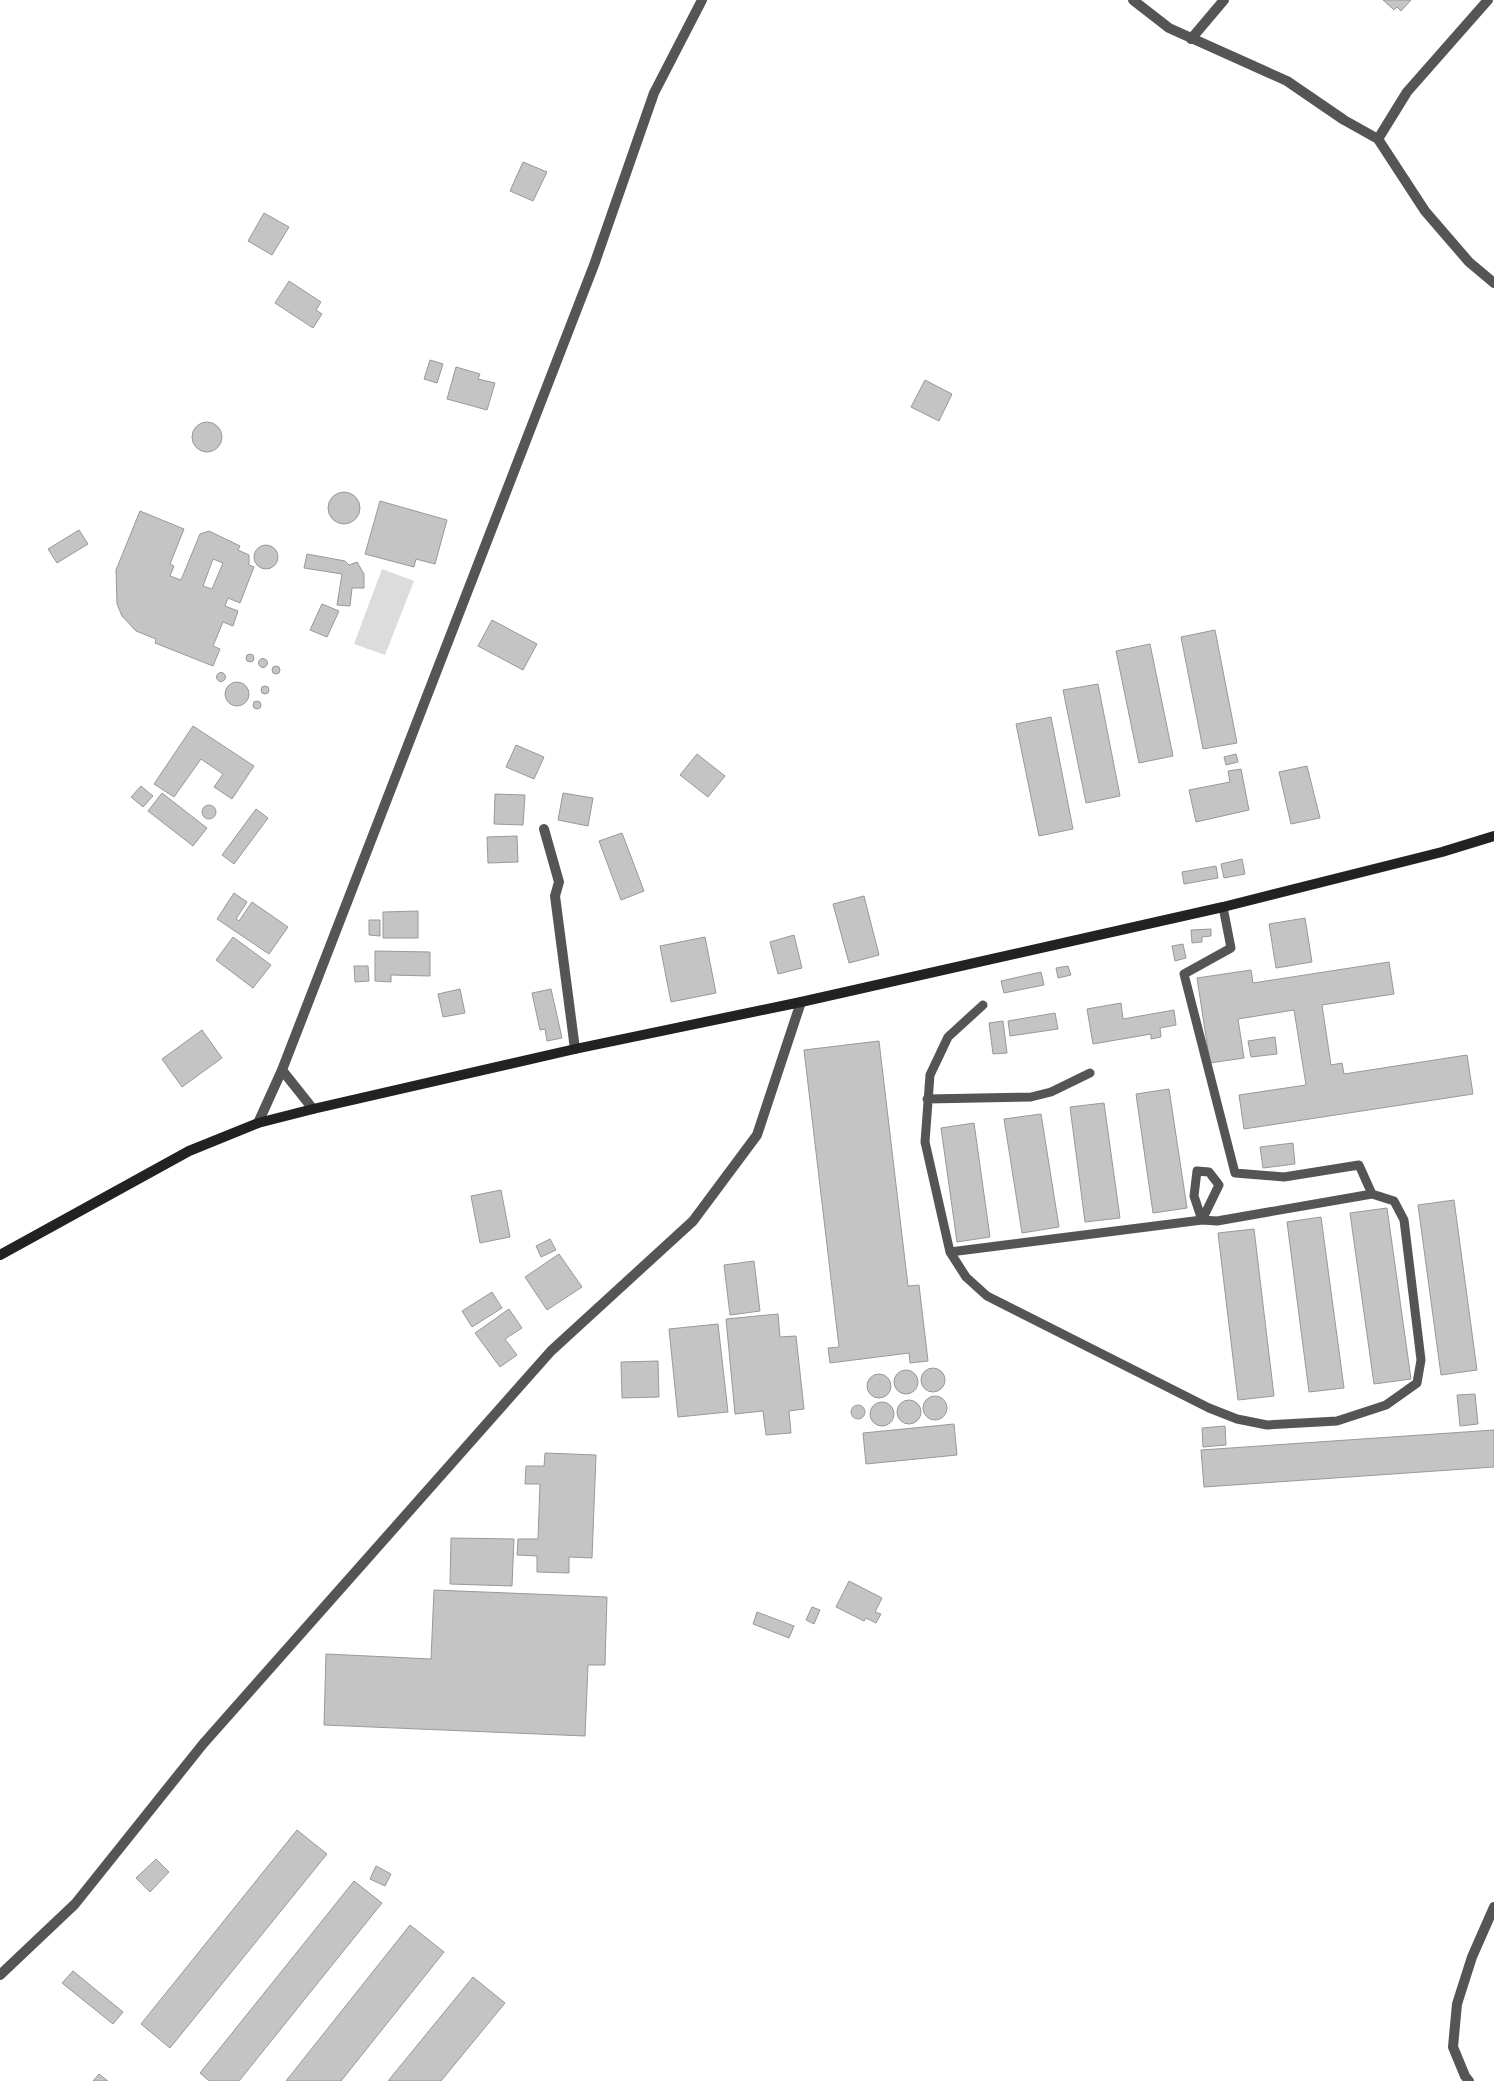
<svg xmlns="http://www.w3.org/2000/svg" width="1494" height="2081" font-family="'Nunito Sans',sans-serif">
<rect width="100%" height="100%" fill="#fff"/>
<path fill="#dcdcdc" d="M 382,569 L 414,581 L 385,655 L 354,644 Z"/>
<path fill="#c4c4c4" stroke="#999" fill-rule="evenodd" d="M 1383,0 L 1411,0 L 1401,11 L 1397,7 L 1394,10 Z
M 523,162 L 547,172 L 533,201 L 510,191 Z
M 264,213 L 289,227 L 272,255 L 248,241 Z
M 289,281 L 321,302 L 316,310 L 322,314 L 313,328 L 275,303 Z
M 430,360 L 443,364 L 437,383 L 424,379 Z
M 456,367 L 480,374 L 478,379 L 495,383 L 487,410 L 447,399 Z
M 925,380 L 952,394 L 939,421 L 911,407 Z
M192 437a15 15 0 1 1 30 0a15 15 0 1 1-30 0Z
M328 508a16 16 0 1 1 32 0a16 16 0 1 1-32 0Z
M 380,501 L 447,520 L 435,564 L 416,559 L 414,567 L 365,554 Z
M 140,511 L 184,529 L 170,564 L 174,566 L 170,576 L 181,580 L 200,534 L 209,531 L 240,546 L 238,550 L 249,555 L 249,565 L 254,567 L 240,603 L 228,598 L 225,606 L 238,611 L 233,626 L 223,622 L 213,646 L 220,649 L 213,666 L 155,643 L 156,639 L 136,631 L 122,616 L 117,604 L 116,570 ZM 213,559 L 223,563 L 212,589 L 203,586 Z
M 79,530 L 88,544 L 57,563 L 48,549 Z
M254 557a12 12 0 1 1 24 0a12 12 0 1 1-24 0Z
M 307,554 L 345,561 L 349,565 L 357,562 L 364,574 L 364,588 L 352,588 L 350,606 L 337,605 L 342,574 L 304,568 Z
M 322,604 L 339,611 L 327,637 L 310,630 Z
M 492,620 L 537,644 L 523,670 L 478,646 Z
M 1215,630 L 1237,743 L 1203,749 L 1181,637 Z
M 1150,644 L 1173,756 L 1139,763 L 1116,651 Z
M246 658a4 4 0 1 1 8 0a4 4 0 1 1-8 0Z
M258.5 663a4.5 4.5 0 1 1 9 0a4.5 4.5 0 1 1-9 0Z
M272 670a4 4 0 1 1 8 0a4 4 0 1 1-8 0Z
M216.5 677a4.5 4.5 0 1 1 9 0a4.5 4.5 0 1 1-9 0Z
M225 694a12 12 0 1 1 24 0a12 12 0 1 1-24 0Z
M 1098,684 L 1120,796 L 1086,803 L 1063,690 Z
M261 690a4 4 0 1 1 8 0a4 4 0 1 1-8 0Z
M253 705a4 4 0 1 1 8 0a4 4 0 1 1-8 0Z
M 1051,717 L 1073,829 L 1039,836 L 1016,724 Z
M 193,726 L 254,766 L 232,799 L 214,787 L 223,774 L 201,759 L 174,797 L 154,784 Z
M 516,745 L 544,757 L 534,779 L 506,767 Z
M 697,754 L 725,776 L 708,797 L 680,775 Z
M 1236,754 L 1238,762 L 1226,765 L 1224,757 Z
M 1307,766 L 1320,818 L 1291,824 L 1279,772 Z
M 1241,769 L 1249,810 L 1196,822 L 1189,790 L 1230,782 L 1228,771 Z
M 141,786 L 153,796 L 143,807 L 131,797 Z
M 162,793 L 207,828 L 193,846 L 148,811 Z
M 563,793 L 593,798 L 588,826 L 558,820 Z
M 495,794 L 525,795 L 523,825 L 494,824 Z
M202 812a7 7 0 1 1 14 0a7 7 0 1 1-14 0Z
M 256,809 L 268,818 L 234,864 L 222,855 Z
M 622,833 L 644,891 L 621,900 L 599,841 Z
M 517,836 L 518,862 L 488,863 L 487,837 Z
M 1242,859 L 1245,874 L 1224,878 L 1221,864 Z
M 1216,866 L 1218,878 L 1184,884 L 1182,872 Z
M 234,893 L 247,902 L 236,919 L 239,921 L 252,902 L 288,927 L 269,954 L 217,919 Z
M 864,896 L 879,955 L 849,963 L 833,904 Z
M 418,911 L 418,938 L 383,938 L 383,912 Z
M 1305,918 L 1312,962 L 1276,968 L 1269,924 Z
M 369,920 L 380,920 L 380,936 L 369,935 Z
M 1211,929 L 1211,936 L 1202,937 L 1202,942 L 1192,943 L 1191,930 Z
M 794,935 L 802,968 L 778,974 L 770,942 Z
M 233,937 L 271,965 L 253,988 L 216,960 Z
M 705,937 L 716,993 L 671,1002 L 660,946 Z
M 1183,944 L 1186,958 L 1175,961 L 1172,946 Z
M 375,951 L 430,952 L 430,976 L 391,975 L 391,982 L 375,981 Z
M 1389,962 L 1394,994 L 1322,1005 L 1331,1065 L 1342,1063 L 1344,1074 L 1467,1055 L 1473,1094 L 1244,1129 L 1239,1095 L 1306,1085 L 1294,1010 L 1238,1019 L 1244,1058 L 1210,1063 L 1197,978 L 1251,970 L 1253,983 Z
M 354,966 L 368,966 L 369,981 L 355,982 Z
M 1068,966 L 1071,975 L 1058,978 L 1056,968 Z
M 1041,972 L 1044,985 L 1004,993 L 1001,981 Z
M 460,989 L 465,1013 L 443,1017 L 438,994 Z
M 551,989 L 562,1038 L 547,1041 L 545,1029 L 540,1030 L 532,993 Z
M 1121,1003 L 1123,1019 L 1174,1010 L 1176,1025 L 1160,1028 L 1161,1037 L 1151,1039 L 1151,1034 L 1093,1044 L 1087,1009 Z
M 1055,1013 L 1058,1029 L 1010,1036 L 1008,1021 Z
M 1003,1021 L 1007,1053 L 993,1054 L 989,1023 Z
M 202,1030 L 222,1058 L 182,1087 L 162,1059 Z
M 1275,1037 L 1277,1054 L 1251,1057 L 1248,1041 Z
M 879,1041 L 908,1286 L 919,1285 L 928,1361 L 910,1363 L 909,1353 L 830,1363 L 828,1348 L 839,1347 L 804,1050 Z
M 1169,1089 L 1187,1208 L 1153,1213 L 1136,1094 Z
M 1104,1103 L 1120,1218 L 1085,1222 L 1070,1107 Z
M 1041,1114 L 1059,1227 L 1022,1233 L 1004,1119 Z
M 974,1123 L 990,1237 L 957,1242 L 941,1128 Z
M 1293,1143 L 1295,1164 L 1263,1168 L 1260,1147 Z
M 501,1190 L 510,1237 L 480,1243 L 471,1196 Z
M 1454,1200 L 1477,1370 L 1441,1375 L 1418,1205 Z
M 1387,1208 L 1411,1379 L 1374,1384 L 1350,1213 Z
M 1321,1217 L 1344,1388 L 1309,1392 L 1287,1222 Z
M 1254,1229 L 1274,1396 L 1238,1400 L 1218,1233 Z
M 550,1239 L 556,1250 L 541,1257 L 536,1246 Z
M 559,1254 L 582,1287 L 547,1310 L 525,1277 Z
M 754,1261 L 760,1311 L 730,1315 L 724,1265 Z
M 492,1292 L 502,1308 L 472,1327 L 462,1311 Z
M 509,1309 L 522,1328 L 505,1339 L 517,1355 L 500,1367 L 475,1333 Z
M 778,1314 L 780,1337 L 796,1336 L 804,1409 L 789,1411 L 791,1433 L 766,1435 L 763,1411 L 735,1414 L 726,1319 Z
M 718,1324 L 728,1412 L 678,1417 L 669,1329 Z
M 658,1361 L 659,1397 L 622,1398 L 621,1362 Z
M921 1380a12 12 0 1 1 24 0a12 12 0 1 1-24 0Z
M894 1382a12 12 0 1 1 24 0a12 12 0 1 1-24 0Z
M867 1386a12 12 0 1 1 24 0a12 12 0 1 1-24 0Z
M 1475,1394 L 1478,1424 L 1460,1426 L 1457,1395 Z
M923 1408a12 12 0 1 1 24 0a12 12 0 1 1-24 0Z
M897 1412a12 12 0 1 1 24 0a12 12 0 1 1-24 0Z
M870 1414a12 12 0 1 1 24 0a12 12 0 1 1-24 0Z
M851 1412a7 7 0 1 1 14 0a7 7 0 1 1-14 0Z
M 954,1424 L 957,1455 L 866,1464 L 863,1433 Z
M 1225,1426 L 1226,1445 L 1203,1447 L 1202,1428 Z
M 1494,1430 L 1494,1467 L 1204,1487 L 1201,1450 Z
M 545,1453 L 596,1455 L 592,1558 L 569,1557 L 569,1573 L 537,1572 L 537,1556 L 517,1555 L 518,1539 L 538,1539 L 540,1484 L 525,1484 L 526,1466 L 544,1466 Z
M 451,1538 L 514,1539 L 512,1586 L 450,1584 Z
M 849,1581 L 882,1598 L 875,1612 L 881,1614 L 876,1623 L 866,1618 L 864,1621 L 836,1607 Z
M 434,1590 L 607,1597 L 605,1665 L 588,1665 L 585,1736 L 324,1725 L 326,1654 L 431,1659 Z
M 812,1607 L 820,1610 L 814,1624 L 806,1620 Z
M 757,1612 L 794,1626 L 789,1638 L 753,1624 Z
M 297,1830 L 327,1854 L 170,2048 L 141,2024 Z
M 156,1859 L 169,1872 L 150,1892 L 136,1878 Z
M 376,1866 L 391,1874 L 385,1886 L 370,1879 Z
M 354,1881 L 382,1903 L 239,2081 L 209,2081 L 200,2073 Z
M 410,1925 L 444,1952 L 341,2081 L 286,2081 Z
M 73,1971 L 123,2012 L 113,2024 L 62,1983 Z
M 473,1977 L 505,2003 L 441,2081 L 388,2081 Z
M 99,2074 L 108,2081 L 93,2081 Z"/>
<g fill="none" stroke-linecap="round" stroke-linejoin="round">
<path stroke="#555" stroke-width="9" d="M 1223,907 L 1231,948 L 1184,974 L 1235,1173 L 1284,1177 L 1359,1165 L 1372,1194
M 927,1099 L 1031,1097 L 1051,1092 L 1090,1073
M 950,1252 L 966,1277 L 987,1296 L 1209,1408 L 1237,1419 L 1267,1425 L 1337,1421 L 1386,1405 L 1417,1383 L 1421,1360 L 1404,1220 L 1394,1201 L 1372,1194 L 1217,1221 L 1202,1220 L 1194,1196 L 1197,1171 L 1209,1172 L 1219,1185 L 1202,1220 L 950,1252 L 925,1142 L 930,1075 L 948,1037 L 983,1005"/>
<path stroke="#555" stroke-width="10" d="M 1133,0 L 1169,28 L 1287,81 L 1344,120 L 1378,139 L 1425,211 L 1469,262 L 1494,283
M 1191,39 L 1224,0
M 1378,139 L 1407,92 L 1488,0
M 544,829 L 559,882 L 555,896 L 575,1049
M 282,1070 L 313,1109
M 258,1123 L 282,1070 L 594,265 L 654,93 L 702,0
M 0,1975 L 75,1904 L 203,1744 L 551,1351 L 693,1221 L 757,1135 L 801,1002
M 1469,2081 L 1465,2076 L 1453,2047 L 1457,2004 L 1472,1957 L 1494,1907"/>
<path stroke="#222" stroke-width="10" d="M 0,1255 L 189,1151 L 258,1123 L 313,1109 L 575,1049 L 801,1002 L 1223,907 L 1442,852 L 1494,836"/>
</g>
</svg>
